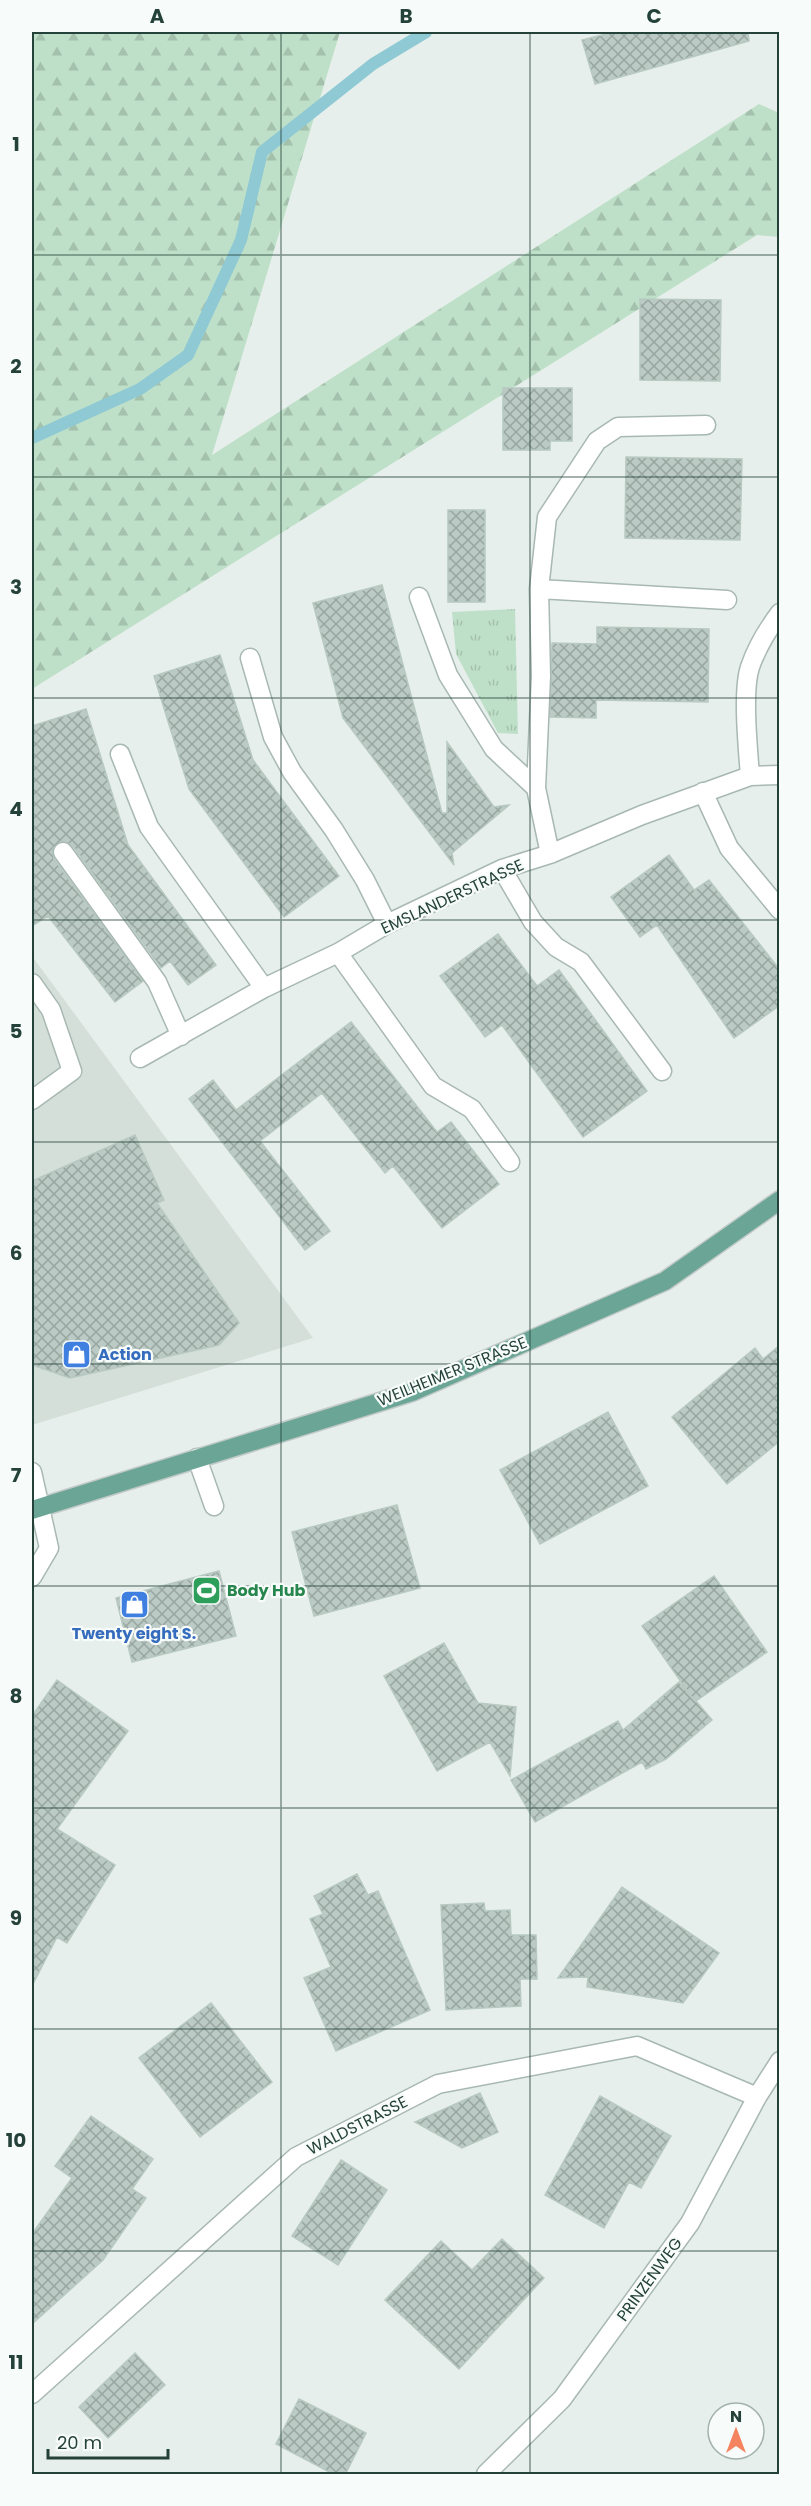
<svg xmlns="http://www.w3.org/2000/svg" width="811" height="2506" font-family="Poppins,sans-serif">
<defs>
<pattern id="forest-firs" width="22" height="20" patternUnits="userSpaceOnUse" patternTransform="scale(1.5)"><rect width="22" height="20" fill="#bfe0c8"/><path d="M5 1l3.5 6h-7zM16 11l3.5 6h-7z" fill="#a4c1ad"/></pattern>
<pattern id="park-tufts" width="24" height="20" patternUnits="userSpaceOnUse" patternTransform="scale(1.5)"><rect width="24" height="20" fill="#bfe0c8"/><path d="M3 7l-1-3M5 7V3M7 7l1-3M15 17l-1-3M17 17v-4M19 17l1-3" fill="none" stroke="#a4c1ad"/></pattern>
<pattern id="building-cross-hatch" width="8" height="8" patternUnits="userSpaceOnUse" patternTransform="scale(1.5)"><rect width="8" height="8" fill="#bbcac4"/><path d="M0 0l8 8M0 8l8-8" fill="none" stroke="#98a6a0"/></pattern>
</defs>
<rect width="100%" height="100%" fill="#e6efeb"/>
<path fill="#d4dfda" d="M 32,956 L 313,1338 L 32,1425 Z"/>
<path fill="url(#forest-firs)" d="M 32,32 L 340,32 L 212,455 L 759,104 L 779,113 L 779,237 L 757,235 L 32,689 Z"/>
<path fill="url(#park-tufts)" d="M 515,609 L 518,734 L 498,733 L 456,654 L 452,612 Z"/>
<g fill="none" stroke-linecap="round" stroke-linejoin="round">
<path stroke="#8ec9d4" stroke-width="12" d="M 32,438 L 140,389 L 188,355 L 241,240 L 262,152 L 373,64 L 426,32"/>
</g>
<path fill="url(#building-cross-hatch)" stroke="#b8c9c2" stroke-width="1.5" d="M 614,32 L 748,32 L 749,41 L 595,84 L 582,40 Z
M 640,299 L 721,300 L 720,381 L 640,380 Z
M 503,388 L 572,388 L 572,441 L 550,441 L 550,450 L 503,450 Z
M 626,457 L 742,459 L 740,540 L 625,538 Z
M 448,510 L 485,510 L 485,602 L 448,602 Z
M 382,585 L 442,813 L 447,813 L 447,742 L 494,807 L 509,805 L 452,853 L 454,865 L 343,718 L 313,603 Z
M 597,627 L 709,629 L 708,702 L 596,700 L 596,718 L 550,717 L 552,643 L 597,644 Z
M 220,655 L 253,760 L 339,876 L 284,917 L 189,789 L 154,676 Z
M 86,709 L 128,845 L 216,965 L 188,985 L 170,961 L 161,968 L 72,845 L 61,841 L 53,848 L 54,859 L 143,981 L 115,1002 L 48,916 L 32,926 L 32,726 Z
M 669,855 L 694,890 L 709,880 L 780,970 L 780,1005 L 734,1038 L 657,925 L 640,937 L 611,897 Z
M 498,934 L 537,986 L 559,970 L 647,1091 L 583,1137 L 502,1025 L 485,1037 L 440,976 Z
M 351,1022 L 437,1132 L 451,1122 L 499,1184 L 442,1228 L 393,1166 L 385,1173 L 322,1093 L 260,1141 L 330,1231 L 305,1250 L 189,1099 L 213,1080 L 236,1110 Z
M 135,1135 L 164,1200 L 157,1203 L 239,1323 L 219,1345 L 70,1378 L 32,1365 L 32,1181 Z
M 780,1345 L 780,1441 L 727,1484 L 672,1417 L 755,1348 L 763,1359 Z
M 608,1412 L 648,1486 L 540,1544 L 500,1470 Z
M 397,1505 L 420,1588 L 314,1616 L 292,1532 Z
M 219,1571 L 236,1636 L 132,1662 L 116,1598 Z
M 714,1576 L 767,1652 L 696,1701 L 712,1720 L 666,1759 L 646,1769 L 642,1762 L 535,1822 L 511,1780 L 618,1721 L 623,1730 L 679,1682 L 693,1699 L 642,1626 Z
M 444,1643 L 478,1703 L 516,1707 L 510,1776 L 490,1742 L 437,1771 L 384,1676 Z
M 57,1680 L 128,1731 L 57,1829 L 115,1865 L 67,1943 L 57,1937 L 32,1986 L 32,1716 Z
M 357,1874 L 368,1895 L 378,1891 L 430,2010 L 336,2051 L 304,1978 L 331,1967 L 310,1919 L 323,1914 L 314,1896 Z
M 622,1887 L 719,1953 L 683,2003 L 587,1987 L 588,1977 L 558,1978 Z
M 484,1903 L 485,1911 L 510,1910 L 511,1935 L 536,1935 L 537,1979 L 520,1979 L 521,2006 L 446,2010 L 441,1905 Z
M 211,2003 L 272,2082 L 200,2137 L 139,2058 Z
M 480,2093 L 498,2132 L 462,2148 L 415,2122 Z
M 600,2096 L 671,2136 L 641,2188 L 629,2182 L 604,2228 L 545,2195 Z
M 91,2116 L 153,2159 L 132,2189 L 146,2198 L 103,2260 L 32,2324 L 32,2234 L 72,2178 L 55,2166 Z
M 341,2160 L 387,2190 L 338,2265 L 292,2236 Z
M 502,2239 L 544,2278 L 459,2369 L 385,2300 L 441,2241 L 472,2270 Z
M 135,2353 L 165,2385 L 108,2438 L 79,2407 Z
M 299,2399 L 366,2433 L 345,2475 L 335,2475 L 276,2444 Z"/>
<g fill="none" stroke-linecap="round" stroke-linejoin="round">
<defs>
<path id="minor" d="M 539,589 L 727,600
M 419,597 L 448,675 L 494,749 L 536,788
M 250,658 L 273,737 L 292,772 L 334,830 L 365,880 L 387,924
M 120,754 L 149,827 L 264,988
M 750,776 C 748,749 742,691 750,667 C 757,647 767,630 780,613
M 703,792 L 729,848 L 780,910
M 63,852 L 157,982 L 181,1036
M 550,854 L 536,788 L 541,676 L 539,589 L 547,517 L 597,441 L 618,427 L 706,425
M 502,869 L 533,922 L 556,947 L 581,962 L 662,1071
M 338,953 L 433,1086 L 472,1109 L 510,1162
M 32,983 L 51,1010 L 72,1071 L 32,1100
M 140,1058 L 264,988 L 338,953 L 387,924 L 502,869 L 550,854 L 642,815 L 750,776 L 780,775
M 197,1458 L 214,1506
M 32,1472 L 49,1548 L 32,1577
M 32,2394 L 296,2157 L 438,2084 L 637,2046 L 757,2097
M 486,2474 L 562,2399 L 690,2223 L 757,2097 L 780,2061"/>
<path id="major" d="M 32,1510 L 412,1392 L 665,1281 L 780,1200"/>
</defs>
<use href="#minor" stroke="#a8b8b2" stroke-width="21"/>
<use href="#major" stroke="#c2cac8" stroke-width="21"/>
<use href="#minor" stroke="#fff" stroke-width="18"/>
<use href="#major" stroke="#6aa596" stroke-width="18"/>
</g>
<path fill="none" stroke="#24423a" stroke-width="1.5" stroke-opacity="0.55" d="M 281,32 L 281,2474M 530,32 L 530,2474M 32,255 L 780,255M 32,477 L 780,477M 32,698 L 780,698M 32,920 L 780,920M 32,1142 L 780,1142M 32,1364 L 780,1364M 32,1586 L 780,1586M 32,1808 L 780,1808M 32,2029 L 780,2029M 32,2251 L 780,2251"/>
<defs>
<symbol id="shop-square" viewBox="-11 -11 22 22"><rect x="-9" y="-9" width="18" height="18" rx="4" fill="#3f7fe0" stroke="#f7fbf9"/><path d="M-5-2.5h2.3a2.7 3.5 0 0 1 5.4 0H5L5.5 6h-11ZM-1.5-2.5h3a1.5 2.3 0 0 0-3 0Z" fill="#fff"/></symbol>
<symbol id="stadium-square" viewBox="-11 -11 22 22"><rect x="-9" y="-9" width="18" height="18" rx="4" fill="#2e9e5b" stroke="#f7fbf9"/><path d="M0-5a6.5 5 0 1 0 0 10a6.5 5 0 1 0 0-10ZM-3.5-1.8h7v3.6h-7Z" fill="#fff"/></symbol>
</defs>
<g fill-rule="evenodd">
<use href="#shop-square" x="60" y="1338" width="33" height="33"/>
<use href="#stadium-square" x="190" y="1574" width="33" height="33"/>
<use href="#shop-square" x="118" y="1588" width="33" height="33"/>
</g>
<g text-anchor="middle" stroke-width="4.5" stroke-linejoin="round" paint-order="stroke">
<g font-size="16" fill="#24423a" stroke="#f7fbf9">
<text transform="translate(452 896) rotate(-25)" y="6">EMSLANDERSTRASSE</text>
<text transform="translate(452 1371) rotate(-22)" y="6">WEILHEIMER STRASSE</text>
<text transform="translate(357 2125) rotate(-27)" y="6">WALDSTRASSE</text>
<text transform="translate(649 2279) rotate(-54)" y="6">PRINZENWEG</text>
</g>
<g font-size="16" font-weight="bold" fill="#366cbe" stroke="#f7fbf9" text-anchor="start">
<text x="98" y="1360">Action</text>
<text x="134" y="1639" text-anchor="middle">Twenty eight S.</text>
</g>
<g font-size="16" font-weight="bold" fill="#27864d" stroke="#f7fbf9" text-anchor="start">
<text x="227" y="1596">Body Hub</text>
</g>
</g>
<rect width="811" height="2506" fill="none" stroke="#f7fbf9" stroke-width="66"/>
<g transform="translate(736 2431)"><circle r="28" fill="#f7fbf9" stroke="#a3b1ad" stroke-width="1.5"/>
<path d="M0-4.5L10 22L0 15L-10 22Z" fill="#f4845f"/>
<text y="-9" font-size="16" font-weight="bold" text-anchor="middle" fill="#24423a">N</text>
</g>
<path d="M48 2449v9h120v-9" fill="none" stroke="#24423a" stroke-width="3"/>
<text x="57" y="2449" font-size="18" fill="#24423a" stroke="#f7fbf9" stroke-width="4.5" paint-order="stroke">20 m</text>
<rect x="33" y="33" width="745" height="2440" fill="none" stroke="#24423a" stroke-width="2"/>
<g font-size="20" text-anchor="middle" font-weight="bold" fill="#24423a">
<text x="157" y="23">A</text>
<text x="406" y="23">B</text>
<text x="654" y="23">C</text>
<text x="16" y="151">1</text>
<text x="16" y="373">2</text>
<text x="16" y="594">3</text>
<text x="16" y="816">4</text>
<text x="16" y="1038">5</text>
<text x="16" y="1260">6</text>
<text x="16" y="1482">7</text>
<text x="16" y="1703">8</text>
<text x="16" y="1925">9</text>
<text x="16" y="2147">10</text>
<text x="16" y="2369">11</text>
</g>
</svg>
